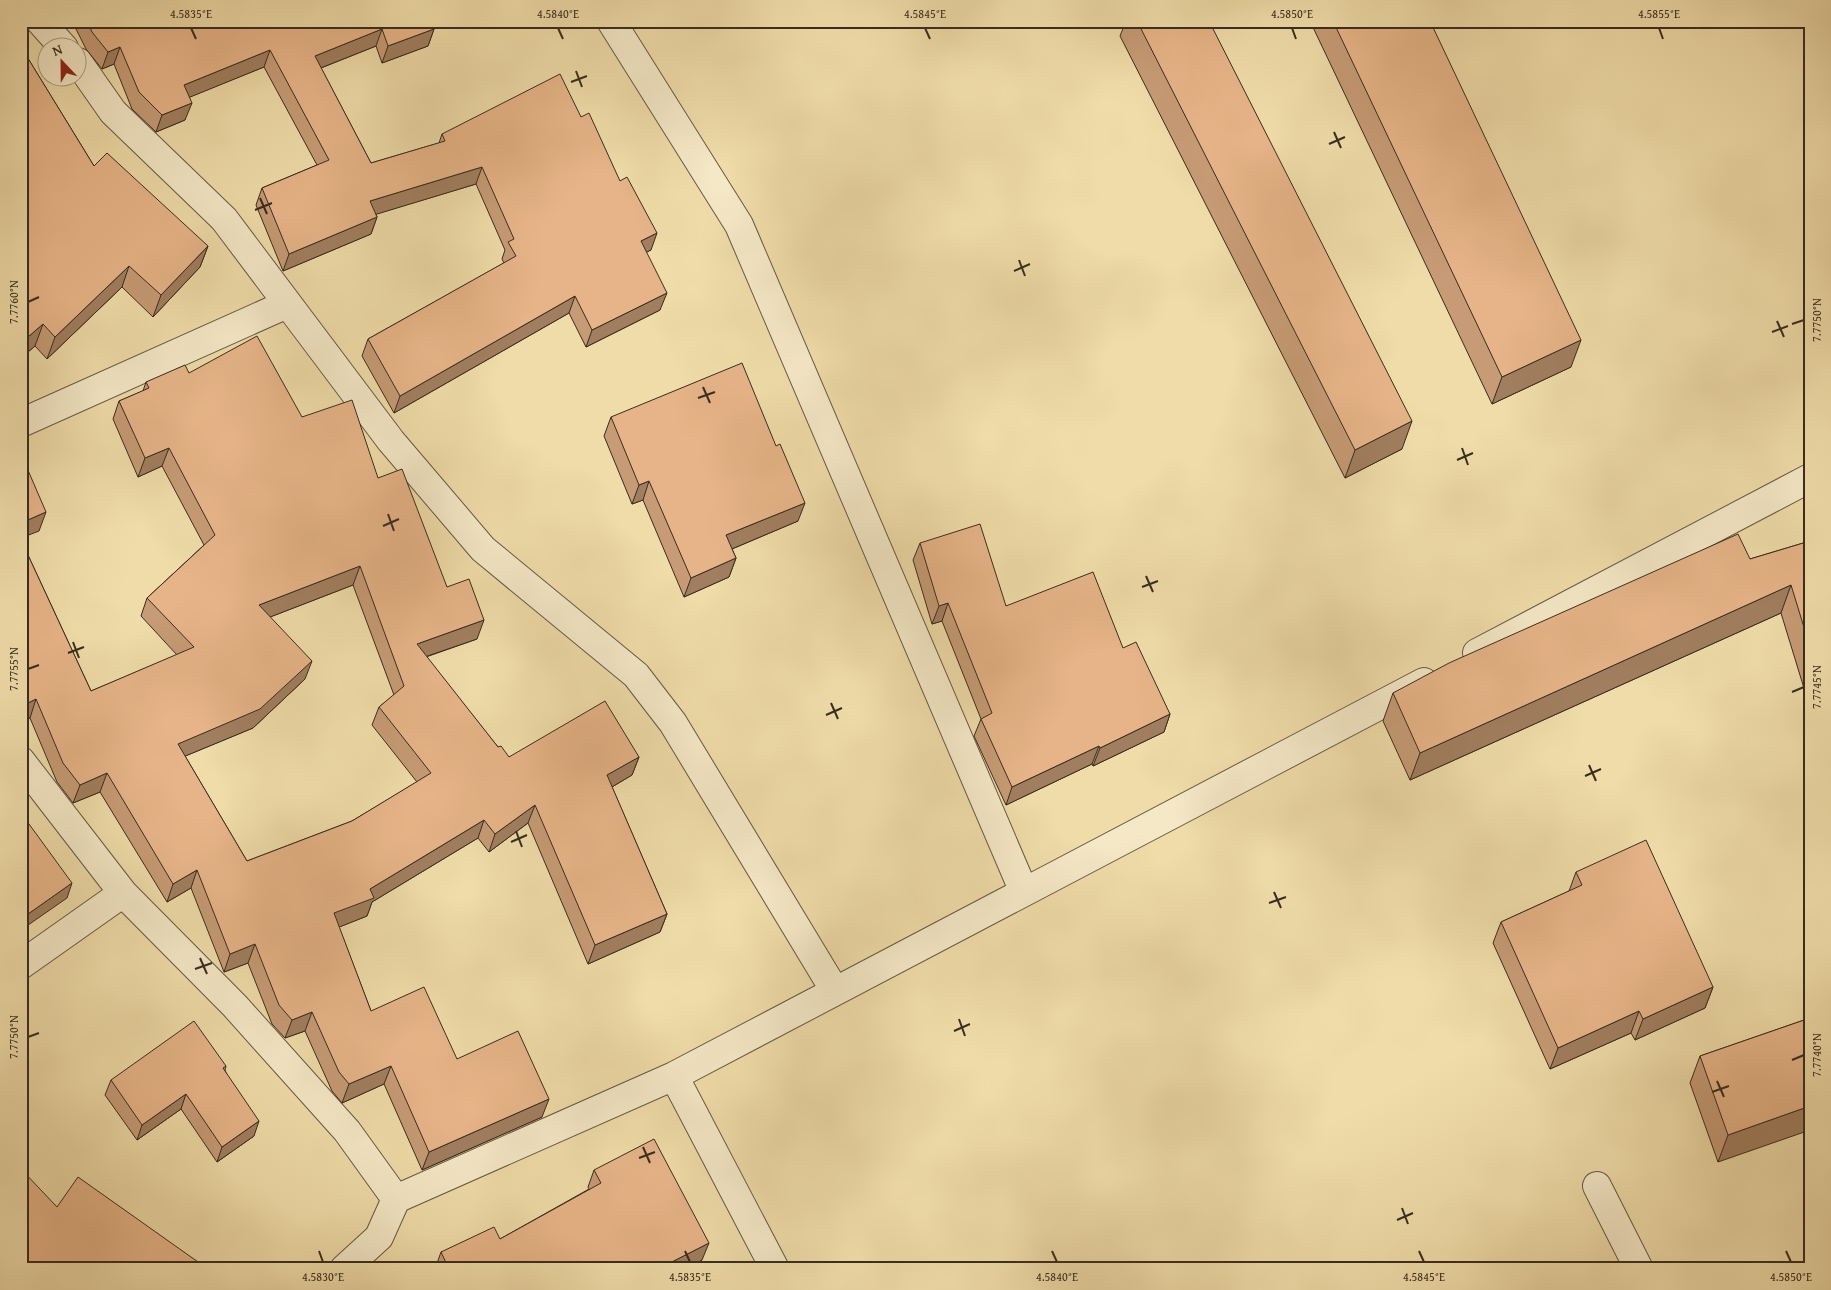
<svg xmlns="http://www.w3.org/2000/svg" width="1831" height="1290" font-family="'Gentium Book Plus',serif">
<rect width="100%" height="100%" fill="#efdca9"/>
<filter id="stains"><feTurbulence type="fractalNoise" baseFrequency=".004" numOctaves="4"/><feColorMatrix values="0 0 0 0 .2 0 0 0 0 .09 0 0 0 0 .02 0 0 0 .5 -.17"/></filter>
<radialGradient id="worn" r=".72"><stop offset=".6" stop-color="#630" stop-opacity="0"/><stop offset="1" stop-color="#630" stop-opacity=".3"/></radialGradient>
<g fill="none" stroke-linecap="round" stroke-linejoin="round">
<defs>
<path id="street" d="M 40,21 L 64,48
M 611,21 L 739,225 L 1024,892
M 78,62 L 113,112 L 224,219 L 391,441 L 483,549 L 636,675 L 673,723 L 835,991
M 21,423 L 287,304
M 1477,653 L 1810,478
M 21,761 L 123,893 L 235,1006 L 347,1131 L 396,1199
M 21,965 L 123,893
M 674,1076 L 775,1269
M 1597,1186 L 1639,1269
M 344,1269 L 379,1237 L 396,1199 L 674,1076 L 1424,682"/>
</defs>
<use href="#street" stroke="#665942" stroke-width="30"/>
<use href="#street" stroke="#f5e8c7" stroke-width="28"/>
</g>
<path fill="#c69b75" stroke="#382d1f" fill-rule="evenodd" d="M 72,21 L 431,21 L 434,29 L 428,46 L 382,63 L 376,46 L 321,68 L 371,163 L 439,143 L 442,134 L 581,117 L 651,250 L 646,252 L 660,310 L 586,347 L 569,313 L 394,413 L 362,356 L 368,339 L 504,263 L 502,259 L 505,250 L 476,184 L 376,214 L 377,217 L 371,234 L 283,271 L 256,205 L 262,188 L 317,165 L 264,67 L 189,97 L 185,120 L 156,132 L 132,109 L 114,64 L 102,69 L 86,49 Z
M 1126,21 L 1209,21 L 1402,449 L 1345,478 L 1120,36 Z
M 1310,21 L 1430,21 L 1571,367 L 1492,404 Z
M 21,47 L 94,166 L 208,246 L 200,267 L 153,317 L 122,287 L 47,359 L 35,346 L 21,358 Z
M 189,373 L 302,417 L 378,478 L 447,587 L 477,639 L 426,657 L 498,747 L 509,757 L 639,757 L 632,775 L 612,787 L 667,914 L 660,932 L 588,964 L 528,823 L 489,852 L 478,838 L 372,902 L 367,916 L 339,927 L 371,1011 L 457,1059 L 542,1117 L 422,1170 L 384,1084 L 342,1103 L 332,1091 L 305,1031 L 285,1038 L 272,1024 L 248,963 L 224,972 L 191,888 L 167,902 L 100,792 L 73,803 L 57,782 L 30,718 L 21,722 L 21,540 L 91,691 L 177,655 L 141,616 L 147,598 L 204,545 L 162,466 L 138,477 L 113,419 L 119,401 L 143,391 L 146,382 ZM 353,585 L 394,695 L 379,707 L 372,725 L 417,782 L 352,821 L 247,861 L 185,756 L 253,728 L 305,679 L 270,617 Z
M 611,417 L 798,521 L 732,549 L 736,558 L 729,577 L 684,597 L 643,500 L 632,504 L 604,436 Z
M 1810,541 L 1810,708 L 1781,613 L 1410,780 L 1383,721 L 1393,693 L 1750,559 Z
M 920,543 L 1006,606 L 1123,648 L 1170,714 L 1164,732 L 1093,766 L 1092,764 L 1006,805 L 974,736 L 981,719 L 942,621 L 932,624 L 913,560 Z
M 1576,872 L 1713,987 L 1705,1008 L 1635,1040 L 1631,1033 L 1550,1069 L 1493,943 L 1501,922 L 1569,891 Z
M 1810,1018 L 1718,1162 L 1690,1083 L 1700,1056 Z
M 226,1066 L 225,1070 L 254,1136 L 217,1162 L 181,1109 L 137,1140 L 105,1095 L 111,1080 Z
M 594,1170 L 702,1260 L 686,1269 L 435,1269 L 441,1252 L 500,1239 L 589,1189 L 588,1187 Z"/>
<path fill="#a17e5f" stroke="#382d1f" d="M 382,29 L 376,46 L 308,73 L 315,56 Z
M 434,29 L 428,46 L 382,63 L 388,46 Z
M 120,47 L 114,64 L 102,69 L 108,52 Z
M 270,50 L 264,67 L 178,102 L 184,85 Z
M 192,103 L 185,120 L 156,132 L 162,115 Z
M 482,167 L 476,184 L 364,218 L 370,201 Z
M 377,217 L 371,234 L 283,271 L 289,254 Z
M 657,233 L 651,250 L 635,258 L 641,241 Z
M 208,246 L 200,267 L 153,317 L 161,295 Z
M 129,266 L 122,287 L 47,359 L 55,337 Z
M 667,293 L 660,310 L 586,347 L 592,330 Z
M 575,296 L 569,313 L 394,413 L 400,396 Z
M 43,324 L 35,346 L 21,358 L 21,343 Z
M 1581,340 L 1571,367 L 1492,404 L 1502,377 Z
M 1412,421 L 1402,449 L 1345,478 L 1355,450 Z
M 169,448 L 162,466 L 138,477 L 145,458 Z
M 649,481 L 643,500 L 632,504 L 639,485 Z
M 805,503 L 798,521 L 720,554 L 726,535 Z
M 46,512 L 39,531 L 21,538 L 21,523 Z
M 736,558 L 729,577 L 684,597 L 691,578 Z
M 360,566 L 353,585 L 252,624 L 259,605 Z
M 1791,585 L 1781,613 L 1410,780 L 1420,753 Z
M 948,603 L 942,621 L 932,624 L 939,606 Z
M 484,620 L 477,639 L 410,662 L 417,644 Z
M 312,661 L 305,679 L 253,728 L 171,762 L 178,744 Z
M 36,699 L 30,718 L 21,722 L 21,709 L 22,706 Z
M 1170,714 L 1164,732 L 1093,766 L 1100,748 Z
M 1099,746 L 1092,764 L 1006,805 L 1012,787 Z
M 639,757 L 632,775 L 600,794 L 607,775 Z
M 107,773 L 100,792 L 73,803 L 80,785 Z
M 535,805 L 528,823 L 489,852 L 495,834 Z
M 484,820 L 478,838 L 372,902 L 367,916 L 327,932 L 334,913 L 370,889 Z
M 197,870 L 191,888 L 167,902 L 173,884 Z
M 72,883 L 67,898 L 21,930 L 21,919 Z
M 667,914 L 660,932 L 588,964 L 595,945 Z
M 255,944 L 248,963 L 224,972 L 230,954 Z
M 1713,987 L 1705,1008 L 1635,1040 L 1643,1019 Z
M 1639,1011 L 1631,1033 L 1550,1069 L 1558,1048 Z
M 312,1012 L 305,1031 L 285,1038 L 292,1020 Z
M 391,1066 L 384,1084 L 342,1103 L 349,1084 Z
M 186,1094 L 181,1109 L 137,1140 L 142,1125 Z
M 549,1099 L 542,1117 L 422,1170 L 429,1152 Z
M 1810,1106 L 1810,1130 L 1718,1162 L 1728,1135 Z
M 259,1121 L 254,1136 L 217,1162 L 222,1147 Z
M 709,1243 L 702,1260 L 686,1269 L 658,1269 Z"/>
<path fill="#e6b488" stroke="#382d1f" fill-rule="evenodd" d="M 87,21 L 431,21 L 434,29 L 388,46 L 382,29 L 315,56 L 371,163 L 445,141 L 442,134 L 560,74 L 581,117 L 589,113 L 620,181 L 627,177 L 657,233 L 641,241 L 667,293 L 592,330 L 575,296 L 400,396 L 368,339 L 516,256 L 508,242 L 514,239 L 482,167 L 370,201 L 377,217 L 289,254 L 262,188 L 329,160 L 270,50 L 184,85 L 192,103 L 162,115 L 139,92 L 120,47 L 108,52 L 92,32 Z
M 1137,21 L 1209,21 L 1412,421 L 1355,450 Z
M 1333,21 L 1430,21 L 1581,340 L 1502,377 Z
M 21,47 L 94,166 L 107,153 L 208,246 L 161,295 L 129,266 L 55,337 L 43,324 L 21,343 L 21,180 L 26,176 L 21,168 Z
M 257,336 L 302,417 L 352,400 L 378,478 L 402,469 L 447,587 L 469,579 L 484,620 L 417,644 L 498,747 L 501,746 L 509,757 L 605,701 L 639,757 L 607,775 L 667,914 L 595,945 L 535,805 L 495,834 L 484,820 L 370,889 L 374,898 L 334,913 L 371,1011 L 424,987 L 457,1059 L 518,1031 L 549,1099 L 429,1152 L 391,1066 L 349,1084 L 339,1072 L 312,1012 L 292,1020 L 279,1005 L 255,944 L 230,954 L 197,870 L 173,884 L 107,773 L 80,785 L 63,763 L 36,699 L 22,706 L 21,703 L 21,540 L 91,691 L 194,647 L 147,598 L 215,535 L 169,448 L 145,458 L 119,401 L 149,388 L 146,382 L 185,365 L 189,373 ZM 360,566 L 404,686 L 379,707 L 431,773 L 352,821 L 247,861 L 178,744 L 260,709 L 312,661 L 259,605 Z
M 742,363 L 776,446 L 780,444 L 805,503 L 726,535 L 736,558 L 691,578 L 649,481 L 639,485 L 611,417 Z
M 21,454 L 46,512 L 21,523 Z
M 980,524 L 1006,606 L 1093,572 L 1123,648 L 1136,642 L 1170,714 L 1100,748 L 1099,746 L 1012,787 L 981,719 L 992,713 L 948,603 L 939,606 L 920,543 Z
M 1738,534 L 1750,559 L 1810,541 L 1810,647 L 1791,585 L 1420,753 L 1393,693 L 1449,663 Z
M 21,813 L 72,883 L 21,919 Z
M 1646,840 L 1713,987 L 1643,1019 L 1639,1011 L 1558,1048 L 1501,922 L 1582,885 L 1576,872 Z
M 1810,1018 L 1810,1106 L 1728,1135 L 1700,1056 Z
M 194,1021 L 226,1066 L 223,1068 L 259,1121 L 222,1147 L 186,1094 L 142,1125 L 111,1080 Z
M 654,1139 L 709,1243 L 658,1269 L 449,1269 L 441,1252 L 494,1227 L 500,1239 L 601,1183 L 594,1170 Z
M 21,1169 L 57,1207 L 78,1177 L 208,1269 L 21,1269 Z
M 1544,1264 L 1546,1269 L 1533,1269 Z"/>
<path fill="none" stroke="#382d1f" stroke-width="2" d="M 191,28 L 196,39M 558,28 L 563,39M 925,28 L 930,39M 1292,28 L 1296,39M 1659,28 L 1663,39M 576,71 L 582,87M 571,82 L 587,76M 1334,132 L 1341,148M 1329,144 L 1345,137M 260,198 L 267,214M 255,210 L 272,203M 1019,260 L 1025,276M 1014,271 L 1030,264M 28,302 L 39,297M 1777,321 L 1784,337M 1792,324 L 1804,320M 1772,332 L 1788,326M 703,387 L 710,403M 698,398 L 715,392M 1462,448 L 1468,465M 1457,460 L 1473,453M 388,514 L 394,531M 383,526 L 399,519M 1146,576 L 1153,592M 1142,587 L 1158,581M 73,642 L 79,658M 68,653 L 84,647M 28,669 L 39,665M 1792,692 L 1804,687M 831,703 L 838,719M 826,715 L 842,708M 1589,765 L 1596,781M 1585,776 L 1601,769M 516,831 L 522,847M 511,842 L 527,835M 1274,892 L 1281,908M 1269,903 L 1286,897M 200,958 L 207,974M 195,969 L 212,963M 959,1019 L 965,1036M 954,1031 L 970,1024M 28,1037 L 39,1033M 1792,1060 L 1804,1055M 1717,1081 L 1724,1097M 1712,1092 L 1729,1086M 643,1147 L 650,1163M 639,1158 L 655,1152M 1402,1208 L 1408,1224M 1397,1220 L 1413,1213M 319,1251 L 323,1262M 685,1251 L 690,1262M 1052,1251 L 1057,1262M 1419,1251 L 1424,1262M 1786,1251 L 1791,1262"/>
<rect width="1831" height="1290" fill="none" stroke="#efdca9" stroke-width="55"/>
<g transform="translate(62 62) rotate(338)"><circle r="24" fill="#f5e8c7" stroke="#a99d84"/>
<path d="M0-4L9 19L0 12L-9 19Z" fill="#8f2418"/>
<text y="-8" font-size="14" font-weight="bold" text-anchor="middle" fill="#382d1f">N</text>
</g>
<rect x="28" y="28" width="1776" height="1234" fill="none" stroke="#382d1f" stroke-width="2"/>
<g font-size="12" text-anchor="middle" fill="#382d1f">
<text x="191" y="18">4.5835°E</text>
<text x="558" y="18">4.5840°E</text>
<text x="925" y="18">4.5845°E</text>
<text x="1292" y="18">4.5850°E</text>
<text x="1659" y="18">4.5855°E</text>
<text transform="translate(14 302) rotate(-90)" y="4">7.7760°N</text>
<text transform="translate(1817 320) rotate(-90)" y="4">7.7750°N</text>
<text transform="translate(14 669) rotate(-90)" y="4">7.7755°N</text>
<text transform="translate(1817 687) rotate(-90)" y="4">7.7745°N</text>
<text transform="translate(14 1037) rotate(-90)" y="4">7.7750°N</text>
<text transform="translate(1817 1055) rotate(-90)" y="4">7.7740°N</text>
<text x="323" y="1281">4.5830°E</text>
<text x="690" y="1281">4.5835°E</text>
<text x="1057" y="1281">4.5840°E</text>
<text x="1424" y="1281">4.5845°E</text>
<text x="1791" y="1281">4.5850°E</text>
</g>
<rect width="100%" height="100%" filter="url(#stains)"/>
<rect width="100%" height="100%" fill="url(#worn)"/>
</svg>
